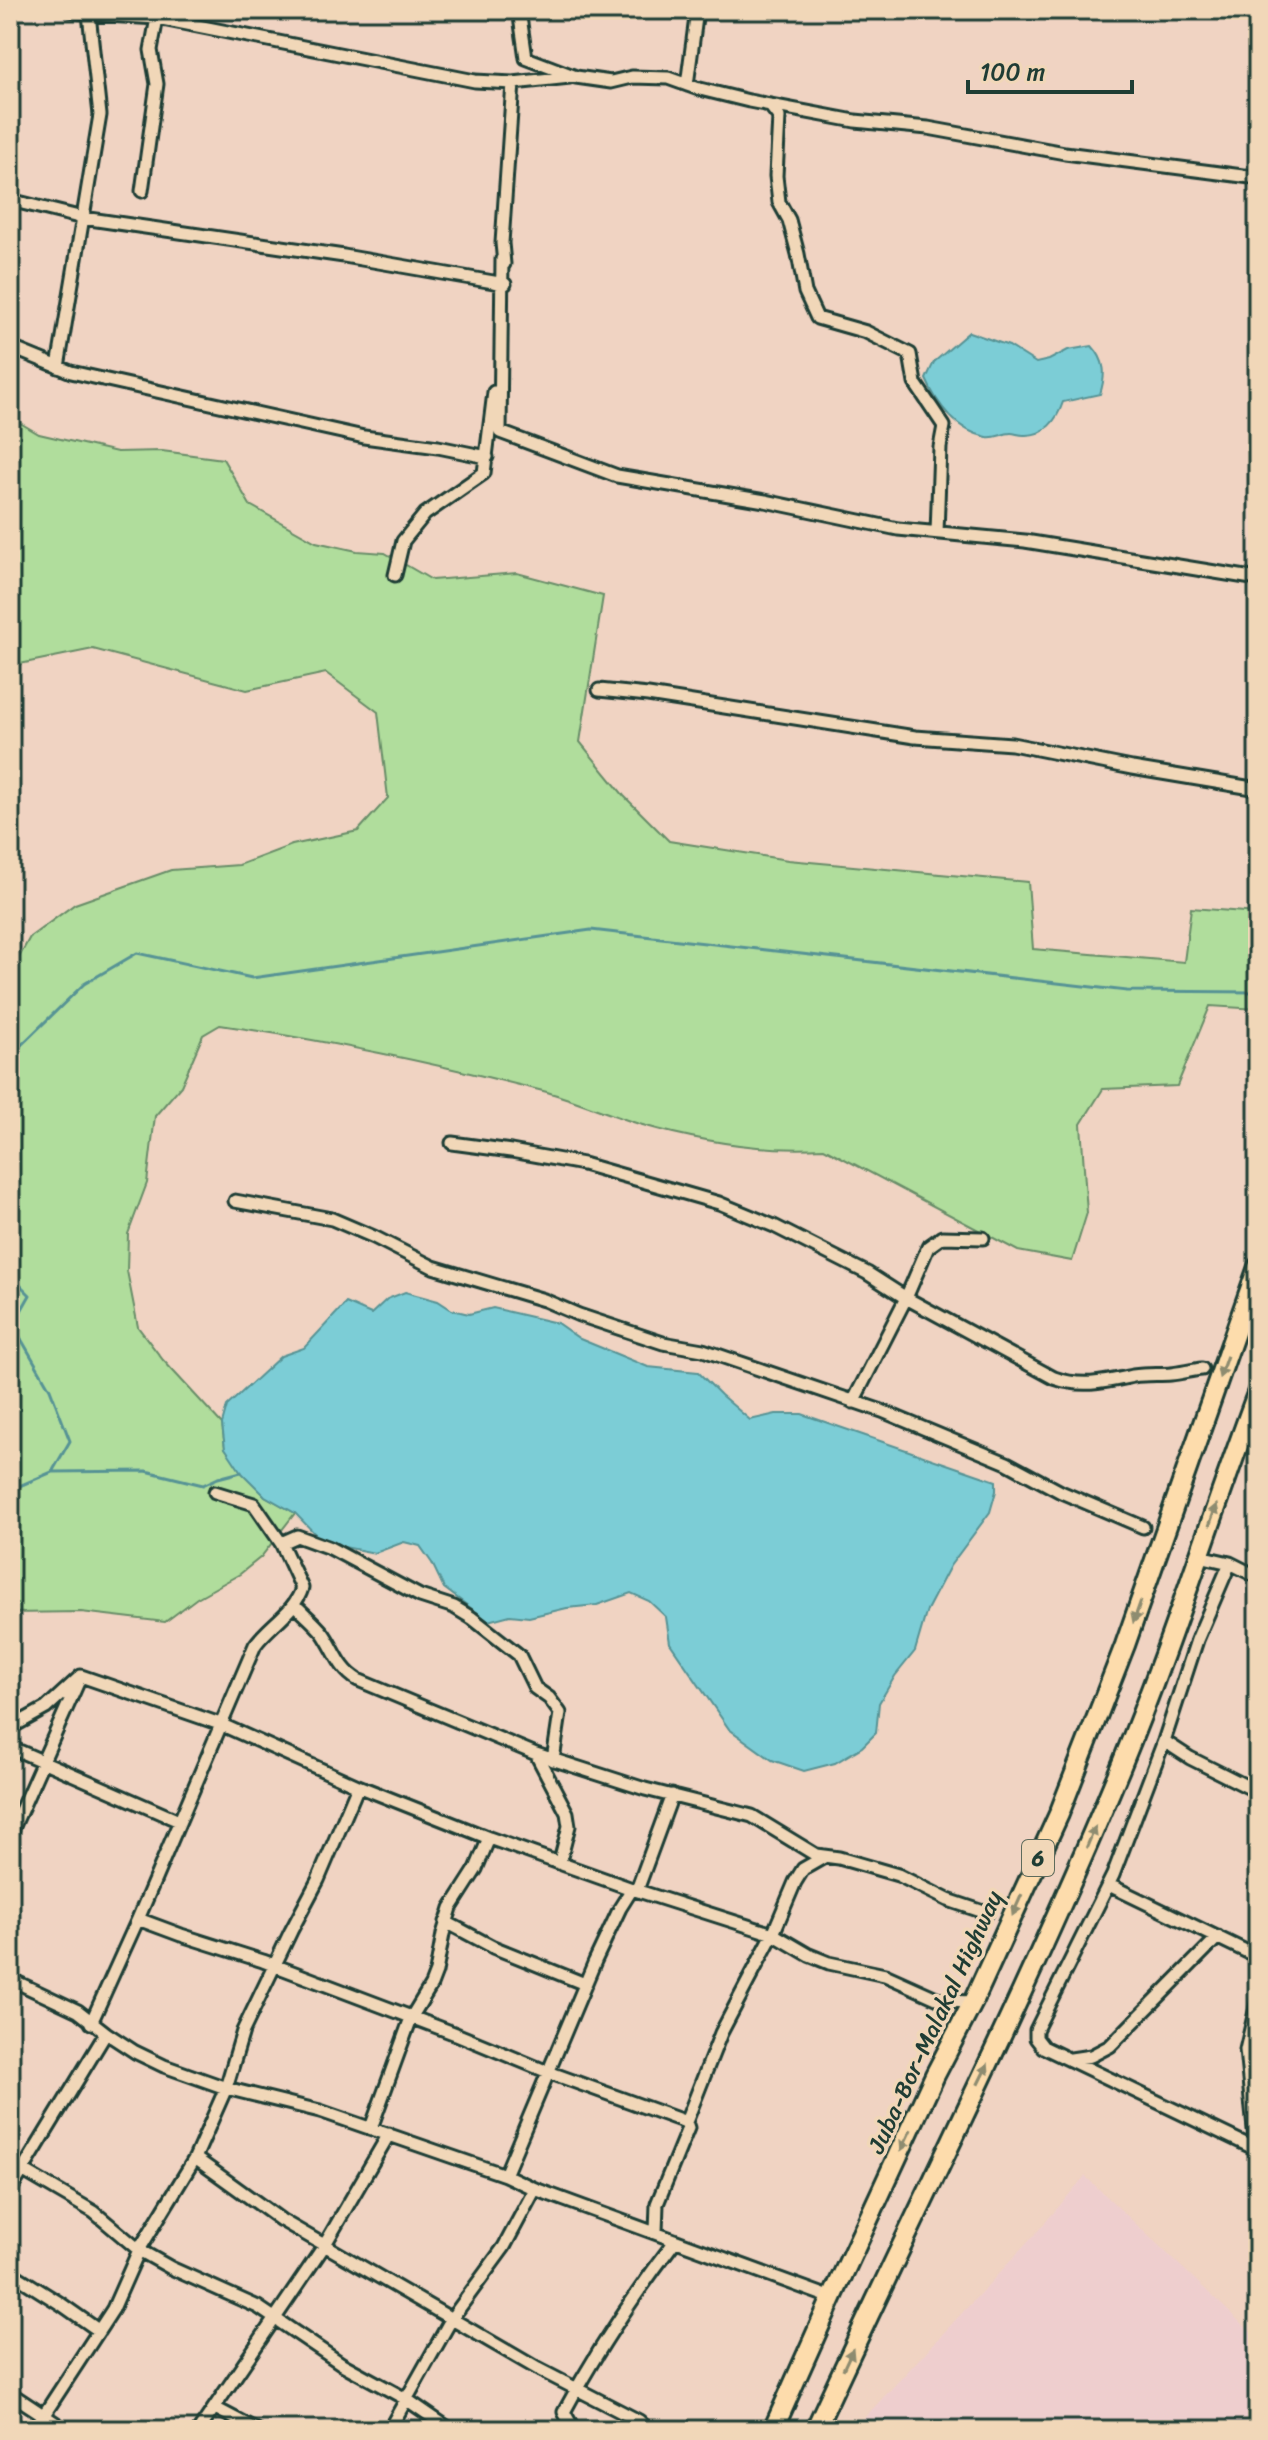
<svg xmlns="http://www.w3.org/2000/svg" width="1268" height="2440" font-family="Sriracha,sans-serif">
<rect width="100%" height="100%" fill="#f0d3c2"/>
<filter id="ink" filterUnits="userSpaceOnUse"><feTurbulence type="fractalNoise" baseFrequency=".0125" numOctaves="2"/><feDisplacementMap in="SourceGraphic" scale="16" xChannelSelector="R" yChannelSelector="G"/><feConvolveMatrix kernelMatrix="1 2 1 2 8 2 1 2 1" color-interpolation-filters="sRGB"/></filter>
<g filter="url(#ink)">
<path fill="#eecece" d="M 1085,2176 L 1258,2339 L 1258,2430 L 853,2430 L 1031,2239 Z"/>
<path fill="#b0dd9c" stroke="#688d68" stroke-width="2" d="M 10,417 L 39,434 L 117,452 L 162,451 L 223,459 L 250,505 L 316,542 L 357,551 L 385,553 L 432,580 L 517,573 L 603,596 L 580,742 L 624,796 L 669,841 L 788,860 L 1028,882 L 1033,949 L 1184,962 L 1191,908 L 1258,913 L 1258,1009 L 1210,1006 L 1177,1086 L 1103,1089 L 1081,1124 L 1087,1213 L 1072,1261 L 1018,1251 L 824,1148 C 762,1152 698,1141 639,1124 C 608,1114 578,1101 547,1092 C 439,1064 330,1041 220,1025 L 203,1035 L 181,1086 L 155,1116 L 147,1183 L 128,1234 L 127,1271 L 138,1327 L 163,1360 L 222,1424 L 225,1448 L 265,1496 L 295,1513 L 261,1557 L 240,1574 L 197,1598 L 165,1622 L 81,1612 L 10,1613 L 10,974 L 30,937 L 75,904 L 171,870 L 239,865 L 292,845 L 358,831 L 388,798 L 378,712 L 326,673 L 247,690 L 93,649 L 10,666 Z"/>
<path fill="#7ccdd6" stroke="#579395" stroke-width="2" d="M 969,332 L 1009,346 L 1036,363 L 1049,360 L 1068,350 L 1092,346 C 1106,361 1106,375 1100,394 L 1063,402 C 1057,420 1045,436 1024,435 C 1019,435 1015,433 1011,433 C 1003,433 995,439 987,437 C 958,432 937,405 926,379 L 934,362 Z
M 405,1292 L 438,1301 L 452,1310 L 469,1314 L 493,1308 L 557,1323 L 580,1339 L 648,1367 L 698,1372 L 721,1395 L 750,1420 L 776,1414 L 802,1414 L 996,1481 L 996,1491 L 990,1512 L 950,1566 L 927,1610 L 915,1651 L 895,1676 L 879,1703 L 876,1733 L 862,1747 L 835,1763 L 804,1771 L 772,1760 L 729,1729 L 670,1643 L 666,1617 L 649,1601 L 631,1593 L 597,1605 L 567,1608 L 529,1617 L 510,1615 L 488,1621 L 444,1588 L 432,1563 L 420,1546 L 404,1542 L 375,1553 L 339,1546 L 318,1537 L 295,1513 L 265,1496 L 241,1472 L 225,1448 L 222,1424 L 227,1406 L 281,1356 L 304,1348 L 346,1303 L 371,1314 L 387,1299 Z"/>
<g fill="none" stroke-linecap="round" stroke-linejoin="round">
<path stroke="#579395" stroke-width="3" d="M 10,1056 L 84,984 L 137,953 L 252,978 L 591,930 L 1127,991 L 1258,992
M 10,1275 L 30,1295 L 13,1325 L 50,1389 L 70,1441 L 52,1472 L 10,1490
M 52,1472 L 146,1471 L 203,1485 L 218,1478 L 241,1472"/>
<defs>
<path id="minor" d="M 70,10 L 89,14 L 157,18 L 475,81 L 513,83
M 519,10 L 526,58 L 576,77 L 611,82 L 632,77 L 668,78 L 696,88 L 749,101 L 855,121 L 928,128 L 1065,153 L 1258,178
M 687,85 L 697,10
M 772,108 L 779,117 L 776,176 L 779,202 L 789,220 L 798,254 L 805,292 L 817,318 L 866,332 L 910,354 L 915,383 L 944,426 L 940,447 L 937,533
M 142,191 L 157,84 L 151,50 L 157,18
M 10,200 L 83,218 L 344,256 L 505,284
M 502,259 L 500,432 L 617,476 L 765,501 L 898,529 L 1025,541 L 1258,579
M 504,264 L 502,243 L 513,83 L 570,77
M 10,347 L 71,372 L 364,437 L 438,447 L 487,457
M 58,367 L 100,115 L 89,14
M 395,575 L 403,541 L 425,514 L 484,473 L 494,392
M 599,690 L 648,695 L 915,737 L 1012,744 L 1132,768 L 1258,789
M 452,1143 L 511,1151 L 583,1164 L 719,1203 L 774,1226 L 867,1273 L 906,1298 L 1054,1378 C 1082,1388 1105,1382 1133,1376 C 1146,1374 1159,1375 1171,1374 C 1181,1373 1192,1370 1202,1369
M 235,1201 L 332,1219 L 374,1237 L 433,1267 L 544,1300 L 579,1315 L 663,1343 L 703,1350 L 882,1411 L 1007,1463 L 1061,1492 L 1143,1527
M 853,1402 L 906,1298 L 928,1247 L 942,1237 L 983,1238
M 281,1543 L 297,1536 L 330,1548 L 420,1596 L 454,1607 L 472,1618 L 519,1655 L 535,1688 L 549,1698 L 560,1713 L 553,1760
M 1199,1556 L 1230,1563 L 1258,1577
M 1230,1563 L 1197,1640 L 1164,1741 L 1113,1875 L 1036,2030 L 1036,2038 L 1043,2047 L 1258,2150
M 295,1605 C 304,1614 315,1623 323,1633 C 335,1650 339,1669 358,1680 L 536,1754 L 645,1789 L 752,1816 L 816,1855 L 839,1858 L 898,1875 L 948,1900 L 987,1913
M 10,1728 L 46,1708 L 81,1676 L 220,1724 L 358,1786 L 489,1838 L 632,1889 L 773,1934 L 809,1955 L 829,1963 L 885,1975 L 943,2001 L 973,2002
M 1164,1741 L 1190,1758 L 1258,1792
M 10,1747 L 179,1821
M 536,1754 L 567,1813 L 569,1826 L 560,1861
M 10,1835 L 79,1680
M 1109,1885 L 1258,1957
M 637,1890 L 672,1795
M 138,1919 L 181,1935 L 263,1961 L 456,2034 L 548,2072 L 686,2122 L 688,2128 L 657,2204 L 656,2232
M 446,1922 L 493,1947 L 585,1984
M 10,1979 L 78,2011 L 106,2033 L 135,2052 L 164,2066 L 226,2088 L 320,2111 L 505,2175 L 535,2189 L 832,2298
M 91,2023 L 138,1919 L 255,1645 C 269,1625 295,1612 302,1588 L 281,1543 L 254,1504 L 215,1492
M 1071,2059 L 1091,2056 L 1110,2046 L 1218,1937
M 686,2122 L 721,2033 L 773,1934 L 795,1882 L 803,1869 L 824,1857
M 371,2128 L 411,2018 L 431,1985 L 436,1972 L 443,1934 L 451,1908 L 476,1869 L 489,1838
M 1256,2149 L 1246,2050 L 1258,1999
M 195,2158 L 281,2220 L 538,2369 L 639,2421 L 648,2430
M 10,2163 L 94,2212 L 139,2250 L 171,2268 L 258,2307 L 342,2364 L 406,2399 L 451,2430
M 505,2175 L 595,1961 L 620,1908 L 632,1889
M 10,2191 L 106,2033
M 10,2272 L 61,2304 L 98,2330
M 10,2393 L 66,2430
M 215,2408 L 257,2430
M 34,2430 L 113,2309 L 139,2250 L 195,2158 L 226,2088 L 243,2031 L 291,1931 L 318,1880 L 358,1786
M 199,2430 L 324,2246 L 389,2134
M 389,2430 L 452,2318 L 504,2247 L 535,2189
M 574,2430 L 564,2412 C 596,2352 634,2295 675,2241"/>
<path id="trunk" d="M 773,2430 L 832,2298 L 935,2075 L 973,2002 L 1059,1814 L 1125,1645 L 1258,1267
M 815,2430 C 917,2209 1028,1991 1121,1766 C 1172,1643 1211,1516 1258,1391"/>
</defs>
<use href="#minor" stroke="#1f3d34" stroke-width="17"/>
<use href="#trunk" stroke="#1f3d34" stroke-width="24"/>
<use href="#minor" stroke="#f1d7b8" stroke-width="11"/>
<use href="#trunk" stroke="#fddcac" stroke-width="18"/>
</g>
<defs><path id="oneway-solid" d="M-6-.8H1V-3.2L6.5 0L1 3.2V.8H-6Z" transform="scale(2)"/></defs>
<g fill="#8e8c70">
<use href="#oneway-solid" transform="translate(1223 1367) rotate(109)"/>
<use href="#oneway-solid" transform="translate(1213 1515) rotate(-71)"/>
<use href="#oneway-solid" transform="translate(1137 1612) rotate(109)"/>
<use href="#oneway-solid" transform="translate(1091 1837) rotate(-67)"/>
<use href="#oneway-solid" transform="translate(1017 1905) rotate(114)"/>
<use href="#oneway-solid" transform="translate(983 2074) rotate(-64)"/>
<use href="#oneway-solid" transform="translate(906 2140) rotate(115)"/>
<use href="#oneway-solid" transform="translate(848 2359) rotate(-65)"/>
</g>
</g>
<g text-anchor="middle" stroke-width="7" stroke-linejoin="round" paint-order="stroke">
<rect fill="#f1d7b8" stroke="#5e6b5c" stroke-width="2" x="1022" y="1840" width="32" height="36" rx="6"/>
<g font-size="22" font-weight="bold" fill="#1f3d34">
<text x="1038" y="1866">6</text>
</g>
<g font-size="24" fill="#1f3d34" stroke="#f1d7b8">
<text transform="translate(935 2022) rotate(-65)" y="8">Juba-Bor-Malakal Highway</text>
</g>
</g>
<rect width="1268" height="2440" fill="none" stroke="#f1d7b8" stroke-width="40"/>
<rect x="20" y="20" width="1228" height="2400" fill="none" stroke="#1f3d34" stroke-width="3" filter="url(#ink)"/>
<path d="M968 80v12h164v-12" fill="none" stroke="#1f3d34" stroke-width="4"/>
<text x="980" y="80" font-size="24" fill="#1f3d34" stroke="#f1d7b8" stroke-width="6" paint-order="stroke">100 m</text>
</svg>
